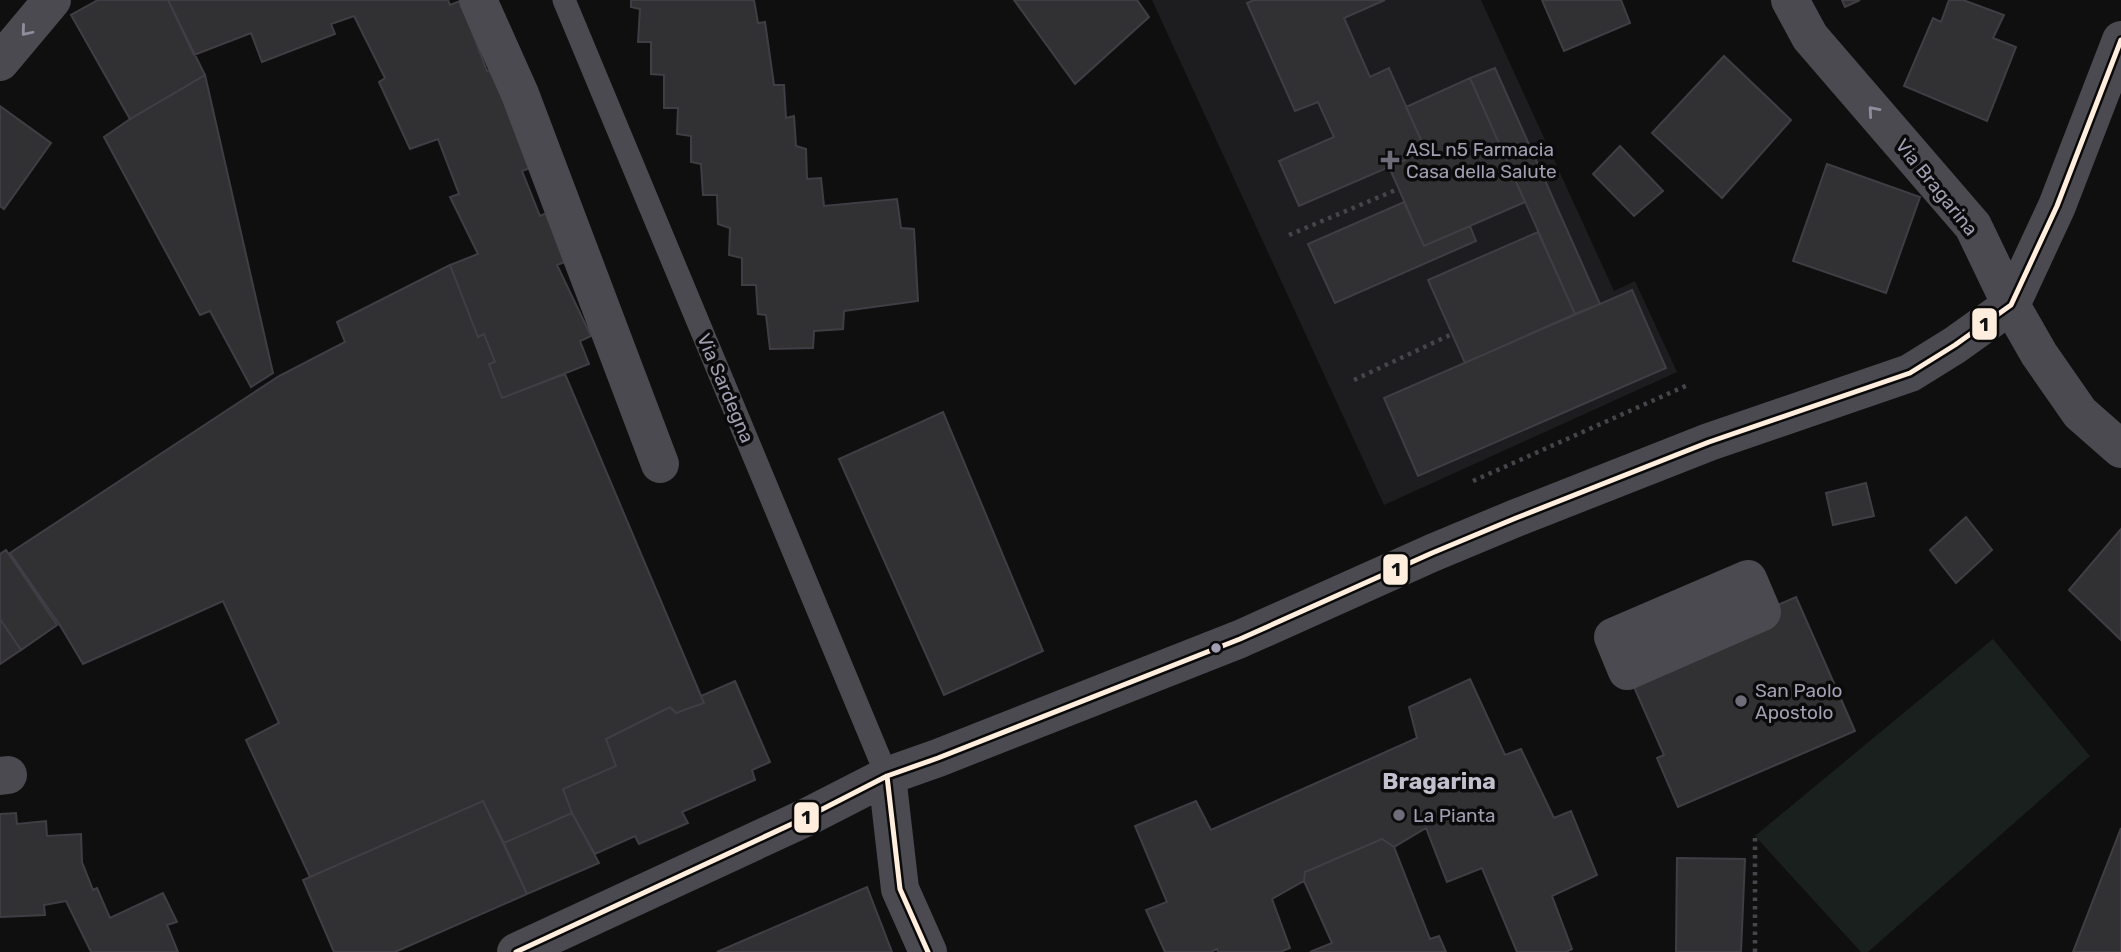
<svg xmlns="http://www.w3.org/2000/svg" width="2121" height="952" font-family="Rubik,sans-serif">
<rect width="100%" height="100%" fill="#100f10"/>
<path fill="#1d1c1e" d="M 1152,0 L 1481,0 L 1614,291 L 1635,281 L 1677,372 L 1384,505 Z"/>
<path fill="#1a201d" d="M 1993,639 L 2090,756 L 1868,952 L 1861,952 L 1755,836 Z"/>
<path fill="#313033" stroke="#403e44" stroke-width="2" d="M 98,0 L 168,0 L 205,75 L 130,119 L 71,15 Z
M 168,0 L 448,0 L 450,5 L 460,1 L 487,71 L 503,65 L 533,167 L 522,171 L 540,216 L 551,211 L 570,260 L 557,265 L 591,336 L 580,341 L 589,364 L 502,398 L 489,364 L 495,362 L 484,334 L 478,337 L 450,265 L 478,254 L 450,197 L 459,194 L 438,139 L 410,149 L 379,82 L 385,78 L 354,16 L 331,24 L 335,34 L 262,62 L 251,33 L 194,55 Z
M 631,0 L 754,0 L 758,23 L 765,22 L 774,85 L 784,85 L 786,118 L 794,116 L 796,146 L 806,149 L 807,179 L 821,178 L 824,206 L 897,199 L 901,228 L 914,229 L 918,301 L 844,311 L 843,329 L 814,331 L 813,348 L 770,349 L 766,315 L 758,314 L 756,285 L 742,285 L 742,258 L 729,255 L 730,228 L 718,224 L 717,195 L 703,195 L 701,164 L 691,162 L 691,136 L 677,134 L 678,108 L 664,108 L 664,75 L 651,74 L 651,42 L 638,42 L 640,9 L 631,7 Z
M 1014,0 L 1137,0 L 1149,17 L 1075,84 Z
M 1254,0 L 1385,0 L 1344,18 L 1370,77 L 1389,68 L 1426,151 L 1299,206 L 1279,161 L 1334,137 L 1318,102 L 1295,111 L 1247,3 Z
M 1542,0 L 1621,0 L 1630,23 L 1564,51 Z
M 1842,0 L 1860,0 L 1845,7 Z
M 1949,0 L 1963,0 L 2004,15 L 1993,38 L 2016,47 L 1987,121 L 1904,86 L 1933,18 L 1941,22 Z
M 1724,56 L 1791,120 L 1722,198 L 1652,133 Z
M 1495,68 L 1600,304 L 1575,314 L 1470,78 Z
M 205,75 L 273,373 L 251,387 L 210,311 L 200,315 L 104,137 L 130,119 Z
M 1470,78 L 1525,202 L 1424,246 L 1389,167 L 1426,151 L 1406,107 Z
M 0,106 L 51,143 L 4,209 L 0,206 Z
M 1620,146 L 1663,191 L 1634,216 L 1593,174 Z
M 1827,164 L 1920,197 L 1886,293 L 1793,261 Z
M 1404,202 L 1424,246 L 1470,226 L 1476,241 L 1335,303 L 1308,244 Z
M 1538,232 L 1575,314 L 1465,363 L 1428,280 Z
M 450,265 L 478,337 L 484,334 L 495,362 L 489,364 L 502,398 L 565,374 L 704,703 L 676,713 L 670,707 L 606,739 L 616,766 L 563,789 L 572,813 L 504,843 L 483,801 L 310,877 L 246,740 L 279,723 L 223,601 L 83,664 L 61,627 L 10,553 L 279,376 L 345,342 L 337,322 Z
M 1632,290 L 1666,368 L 1418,476 L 1384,398 Z
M 943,412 L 1043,651 L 944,695 L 839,459 Z
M 1866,483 L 1874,516 L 1833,525 L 1826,493 Z
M 1966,517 L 1992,550 L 1956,583 L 1930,550 Z
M 2121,529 L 2121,640 L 2069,590 Z
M 6,550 L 57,625 L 21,650 L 0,619 L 0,554 Z
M 1796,597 L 1855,731 L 1678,807 L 1657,758 L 1664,755 L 1627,671 Z
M 0,619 L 21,650 L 0,664 Z
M 1470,679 L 1505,755 L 1521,749 L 1554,818 L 1571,811 L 1597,875 L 1552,896 L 1572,949 L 1566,952 L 1517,952 L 1482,868 L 1447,882 L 1426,828 L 1394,847 L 1382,839 L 1305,872 L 1304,881 L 1272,899 L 1290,948 L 1280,952 L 1218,952 L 1217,949 L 1211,952 L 1165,952 L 1146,910 L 1167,902 L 1135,826 L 1196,801 L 1211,830 L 1417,738 L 1409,707 Z
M 735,681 L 770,762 L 752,770 L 755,780 L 682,812 L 688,823 L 639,844 L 635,836 L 595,854 L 572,813 L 563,789 L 616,766 L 606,739 L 670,707 L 676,713 L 704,703 L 701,696 Z
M 483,801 L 527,894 L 395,952 L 334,952 L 303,880 Z
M 16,813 L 17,824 L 46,821 L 47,836 L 81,834 L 82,862 L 93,890 L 97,888 L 110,918 L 163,893 L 177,922 L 167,925 L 178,952 L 91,952 L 66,901 L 44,905 L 45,915 L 0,917 L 0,814 Z
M 572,813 L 599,863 L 527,894 L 504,843 Z
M 2121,828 L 2121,952 L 2073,952 Z
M 1382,839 L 1394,847 L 1430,939 L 1439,936 L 1446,952 L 1310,952 L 1332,943 L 1304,881 L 1305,872 Z
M 1677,858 L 1745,859 L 1741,952 L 1676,952 Z
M 867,887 L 892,952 L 717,952 Z"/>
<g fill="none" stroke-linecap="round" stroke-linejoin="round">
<path stroke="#46454b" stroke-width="4.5" stroke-dasharray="3.5 5" stroke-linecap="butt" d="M 1289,235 L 1398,189
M 1354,380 L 1452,334
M 1473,481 L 1690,384
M 1755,952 L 1755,836"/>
<path stroke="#4a4a50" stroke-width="23" d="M 564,0 L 887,776"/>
<path stroke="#4a4a50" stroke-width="38" d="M 478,0 L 520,94 L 660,464
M 1790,0 L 1810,37 L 1973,226 L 2011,305 L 2039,354 L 2080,413 L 2121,449
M 0,62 L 52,0
M 1748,579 L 1762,612 L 1627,671 L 1613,637 Z
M 0,776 L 8,775
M 887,776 L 900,889 L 928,952
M 516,952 L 807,817 L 887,776 L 938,758 L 1240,639 L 1432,553 L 1516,518 L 1709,442 L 1910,373 L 1955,345 L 2011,305 L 2057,206 L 2121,40"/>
<defs>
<path id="bus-1" d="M 887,776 L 900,889 L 928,952
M 516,952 L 807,817 L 887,776 L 938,758 L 1240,639 L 1432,553 L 1516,518 L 1709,442 L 1910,373 L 1955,345 L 2011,305 L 2057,206 L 2121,40"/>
</defs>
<use href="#bus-1" stroke="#0b0a0b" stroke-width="10"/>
<use href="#bus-1" stroke="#fed" stroke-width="5"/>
</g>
<defs><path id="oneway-chevron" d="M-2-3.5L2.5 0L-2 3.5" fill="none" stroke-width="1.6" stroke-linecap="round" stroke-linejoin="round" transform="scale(1.75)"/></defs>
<g stroke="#908e9e">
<use href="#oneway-chevron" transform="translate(26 31) rotate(130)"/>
<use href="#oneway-chevron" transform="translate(1873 111) rotate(-131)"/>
</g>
<g fill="#6e6d79" stroke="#0b0a0b" stroke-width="2.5">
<path d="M1386.5 149.5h7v7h7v7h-7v7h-7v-7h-7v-7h7z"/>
<circle cx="1741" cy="701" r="7"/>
<circle cx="1399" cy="815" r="7"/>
</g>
<circle fill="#a19fb2" stroke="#0b0a0b" stroke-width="2.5" cx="1216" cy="648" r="6"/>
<g text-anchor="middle" stroke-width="7" stroke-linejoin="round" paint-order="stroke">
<g font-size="19" fill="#a19fb2" stroke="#0b0a0b" text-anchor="start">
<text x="1406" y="156">ASL n5 Farmacia<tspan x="1406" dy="22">Casa della Salute</tspan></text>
<text x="1755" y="697">San Paolo<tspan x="1755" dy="22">Apostolo</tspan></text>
<text x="1413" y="822">La Pianta</text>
</g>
<g font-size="19" fill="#a19fb2" stroke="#0b0a0b">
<text transform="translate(1937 187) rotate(51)" y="7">Via Bragarina</text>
<text transform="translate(726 388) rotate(67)" y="7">Via Sardegna</text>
</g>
<g font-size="23" font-weight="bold" fill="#c2c0ce" stroke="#0b0a0b">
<text x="1439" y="789">Bragarina</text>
</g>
</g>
<g stroke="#0b0a0b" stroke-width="2.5">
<rect x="1971" y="307" width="27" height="34" rx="7" fill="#fed"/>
<rect x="1382" y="553" width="27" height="33" rx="7" fill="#fed"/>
<rect x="793" y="801" width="27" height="33" rx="7" fill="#fed"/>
</g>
<g font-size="19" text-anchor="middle" font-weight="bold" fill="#111">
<text x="1984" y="331">1</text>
<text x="1396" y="576">1</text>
<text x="806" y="824">1</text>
</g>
</svg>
